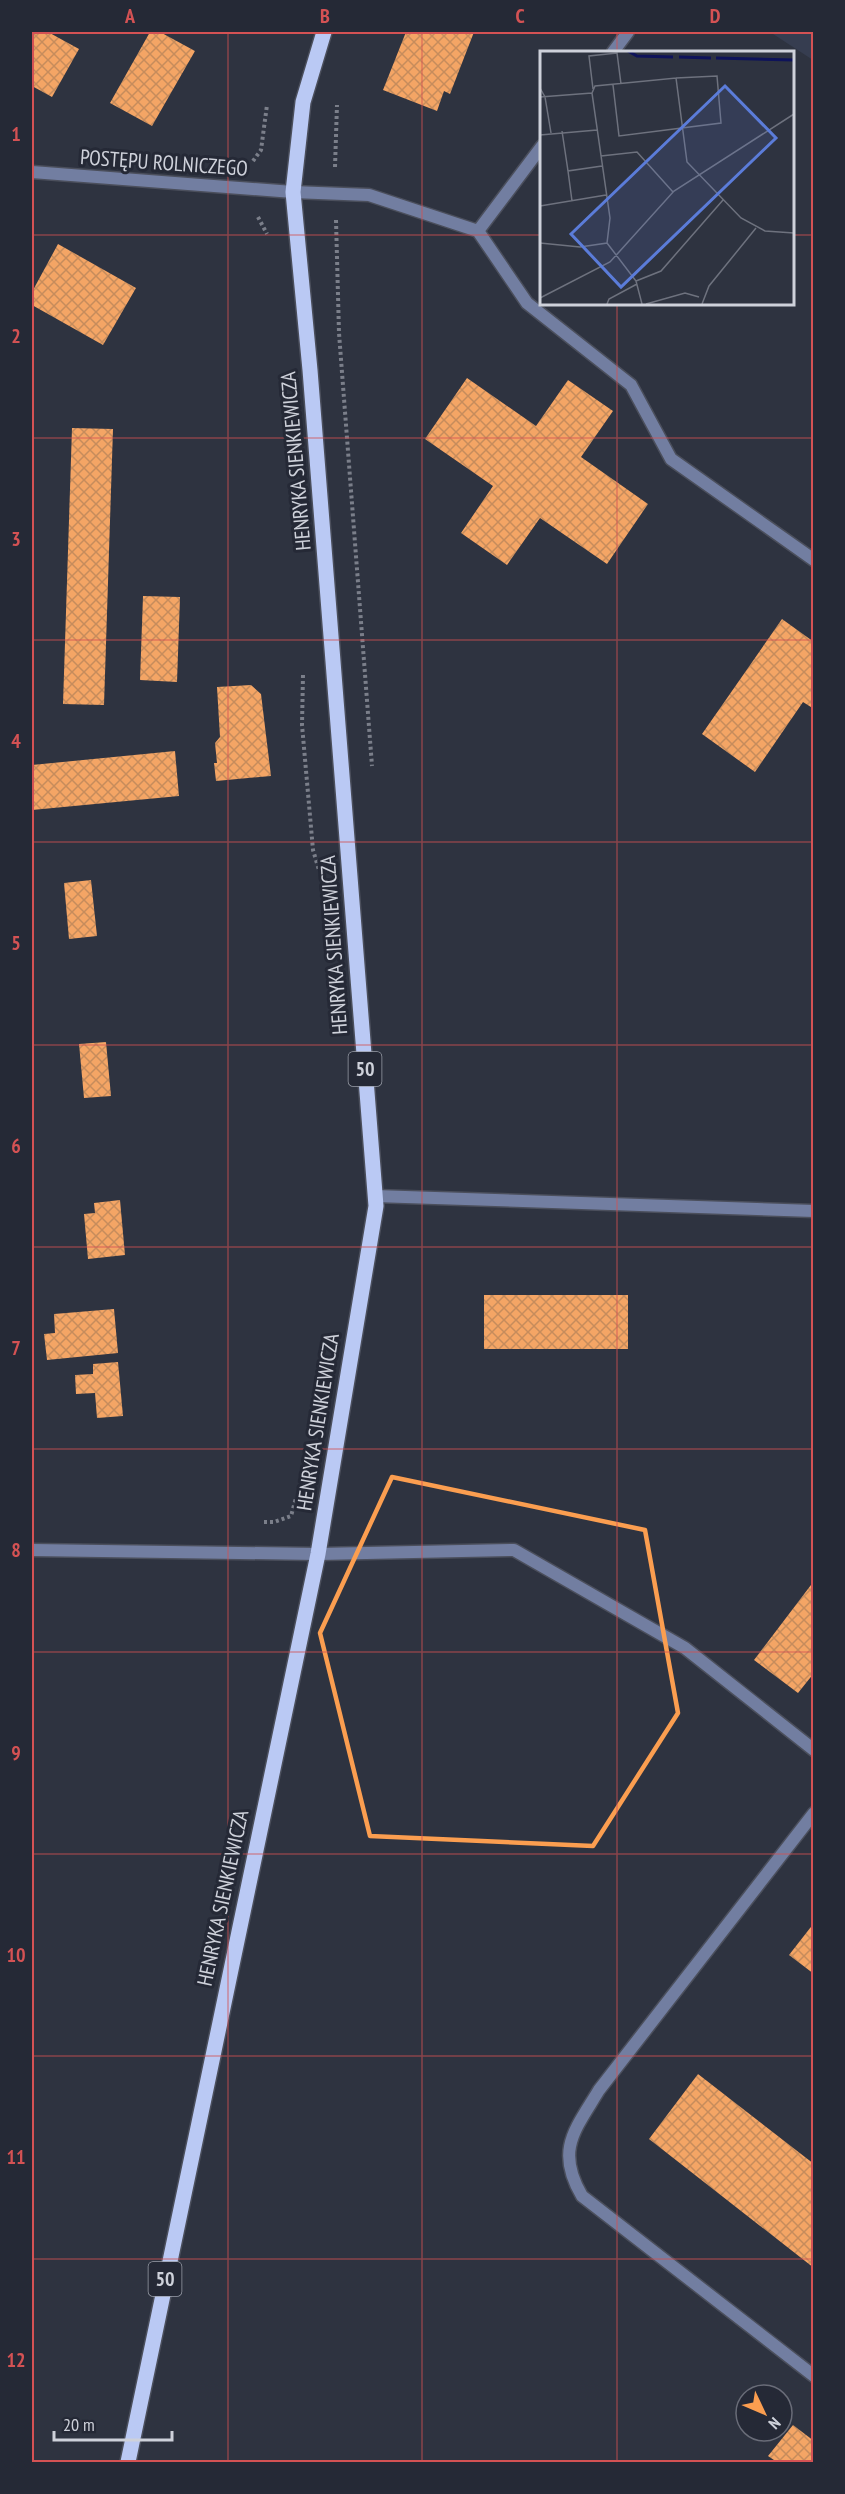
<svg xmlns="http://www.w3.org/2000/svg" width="845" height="2494" font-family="'PT Sans Narrow',sans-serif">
<defs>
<pattern id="building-cross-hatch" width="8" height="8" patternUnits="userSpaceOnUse" patternTransform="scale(1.5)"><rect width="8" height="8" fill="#f4a565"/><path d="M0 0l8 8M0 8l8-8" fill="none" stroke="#c68c5c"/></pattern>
</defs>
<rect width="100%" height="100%" fill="#2e3340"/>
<path fill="#363d50" d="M 770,32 L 813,32 L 813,60 Z"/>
<path fill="url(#building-cross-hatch)" d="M 32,32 L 48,32 L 79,49 L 52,97 L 32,86 Z
M 150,32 L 160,32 L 195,51 L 152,126 L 110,103 Z
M 406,32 L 474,32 L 450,94 L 444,91 L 437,111 L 383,90 Z
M 58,244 L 136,288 L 103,345 L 32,305 L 32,292 Z
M 467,378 L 536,426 L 568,380 L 613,411 L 581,457 L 648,504 L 607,564 L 540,518 L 507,565 L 461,533 L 493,486 L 425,439 Z
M 72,428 L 113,429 L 104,705 L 63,704 Z
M 143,596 L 180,597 L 177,682 L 140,680 Z
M 782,619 L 814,642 L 814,709 L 803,702 L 755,772 L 702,734 Z
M 251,685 L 261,694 L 271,776 L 216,781 L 214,763 L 217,763 L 215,743 L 220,737 L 217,687 Z
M 175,751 L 179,796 L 32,810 L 32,765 Z
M 91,880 L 97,936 L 69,939 L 64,883 Z
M 106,1042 L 111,1096 L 84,1098 L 79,1044 Z
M 120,1200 L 125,1255 L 88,1259 L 84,1214 L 95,1213 L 94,1203 Z
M 484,1295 L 628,1295 L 628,1349 L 484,1349 Z
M 114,1309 L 118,1353 L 47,1360 L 44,1334 L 55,1333 L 54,1314 Z
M 118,1362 L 123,1416 L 97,1418 L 95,1393 L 76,1394 L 75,1375 L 93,1374 L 93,1364 Z
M 814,1581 L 814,1673 L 798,1693 L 754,1660 Z
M 814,1923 L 814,1974 L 789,1955 Z
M 698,2074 L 814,2164 L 814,2268 L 649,2139 Z
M 793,2425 L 814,2441 L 814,2462 L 777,2462 L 768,2456 Z"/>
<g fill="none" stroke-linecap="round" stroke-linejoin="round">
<defs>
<path id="lane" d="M 613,52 L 628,32
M 542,146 L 478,231 L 527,303 L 631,385 L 671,459 L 814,560
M 293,192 L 369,195 L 478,231
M 375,1196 L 814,1211
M 318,1554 L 514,1550 L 685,1648 L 814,1750
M 814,1813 L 599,2090 C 575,2130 555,2150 582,2196 L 814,2376"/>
<path id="street" d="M 32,172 L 293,192
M 32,1550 L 318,1554"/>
<path id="primary" d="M 128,2462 L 318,1554 L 376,1206 L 310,370 L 293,192 L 303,102 L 324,32"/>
</defs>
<use href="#lane" stroke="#4b4f5c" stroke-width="15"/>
<use href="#street" stroke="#4b4f5c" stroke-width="15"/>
<use href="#primary" stroke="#4b4f5c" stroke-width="18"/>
<path stroke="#7b7f8a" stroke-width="4" stroke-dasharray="3 3" stroke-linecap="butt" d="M 253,161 L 261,150 L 267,105
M 335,167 L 337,105
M 258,217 L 267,234
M 336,220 L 339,333 L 372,766
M 303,675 L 302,725 L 313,850 L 319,870
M 264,1522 L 274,1522 L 291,1516 L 296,1498"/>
<use href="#lane" stroke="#727ea1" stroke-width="12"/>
<use href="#street" stroke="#727ea1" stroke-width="12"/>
<use href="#primary" stroke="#bac9f4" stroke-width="15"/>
</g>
<path fill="none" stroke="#fb9e50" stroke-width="4.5" stroke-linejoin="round" d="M 392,1477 L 645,1530 L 678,1713 L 593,1846 L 370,1836 L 320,1633 Z"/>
<path fill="none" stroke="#d45254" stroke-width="1.5" stroke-opacity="0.55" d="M 228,32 L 228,2462M 422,32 L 422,2462M 617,32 L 617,52M 32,235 L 542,235M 792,235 L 814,235M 617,303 L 617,2462M 32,438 L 814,438M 32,640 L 814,640M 32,842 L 814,842M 32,1045 L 814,1045M 32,1247 L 814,1247M 32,1449 L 814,1449M 32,1652 L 814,1652M 32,1854 L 814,1854M 32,2056 L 814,2056M 32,2259 L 814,2259"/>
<g text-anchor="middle" stroke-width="6" stroke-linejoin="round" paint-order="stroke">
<g fill="#252936" stroke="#9b9fa9" stroke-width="1.5">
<rect x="348.5" y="1052" width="33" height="34" rx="4.5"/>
<rect x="148.5" y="2262" width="33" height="34" rx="4.5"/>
</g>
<g font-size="20" font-weight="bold" fill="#ced1da">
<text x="365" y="1076">50</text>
<text x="165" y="2286">50</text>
</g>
<g font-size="21" fill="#ced1da" stroke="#252936">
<text transform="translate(164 163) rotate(4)" y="7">POSTĘPU ROLNICZEGO</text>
<text transform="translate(296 461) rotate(-95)" y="7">HENRYKA SIENKIEWICZA</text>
<text transform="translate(334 945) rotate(-94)" y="7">HENRYKA SIENKIEWICZA</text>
<text transform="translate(318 1422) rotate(-81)" y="7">HENRYKA SIENKIEWICZA</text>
<text transform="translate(223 1898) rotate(-78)" y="7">HENRYKA SIENKIEWICZA</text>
</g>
</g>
<g transform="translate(540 51)">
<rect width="254" height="254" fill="#2e3340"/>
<path fill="none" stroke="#0e135a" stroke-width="3" d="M 88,0 L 97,5 L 133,6M 139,6 L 171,7M 176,7 L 254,9"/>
<path fill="none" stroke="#6e727e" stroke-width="1.5" d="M 73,34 L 79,85 L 181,72 L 177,25 L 136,27M 0,37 L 5,46 L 11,82M 53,38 L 49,5 L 77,2 L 81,33M 0,46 L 52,42M 22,80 L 28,120M 0,84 L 57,79M 61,105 L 97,101 L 133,141M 32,150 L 28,120 L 62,115M 0,155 L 66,144M 0,192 L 40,196 L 67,192 L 70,167 L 52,42 L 55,35 L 136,27 L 147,111 L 201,167 L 225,180 L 254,182M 67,192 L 96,230 L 102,253M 96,230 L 121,220 L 183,149M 0,247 L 70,211 L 134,140 L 254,63M 67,253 L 69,248 L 97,233M 106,253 L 145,242 L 159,246M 162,253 L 169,235 L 216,177"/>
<path fill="#5b7cd9" fill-opacity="0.15" stroke="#5b7cd9" stroke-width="3" d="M 185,35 L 236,87 L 81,236 L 31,183 Z"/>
<rect width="254" height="254" fill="none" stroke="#ced1da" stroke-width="3"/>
</g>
<rect width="845" height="2494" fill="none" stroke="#252936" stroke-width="66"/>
<g transform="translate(764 2413) rotate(134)"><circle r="28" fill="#252936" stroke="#696c78" stroke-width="1.5"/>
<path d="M0-4.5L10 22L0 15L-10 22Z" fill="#fb9e50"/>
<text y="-9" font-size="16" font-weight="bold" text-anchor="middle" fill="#ced1da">N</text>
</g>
<path d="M54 2431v9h118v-9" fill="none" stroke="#ced1da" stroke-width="3"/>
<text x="63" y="2431" font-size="18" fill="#ced1da" stroke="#252936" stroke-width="4.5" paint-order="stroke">20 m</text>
<rect x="33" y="33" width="779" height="2428" fill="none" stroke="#d45254" stroke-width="2"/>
<g font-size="20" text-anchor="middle" font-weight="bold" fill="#d45254">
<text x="130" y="23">A</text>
<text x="325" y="23">B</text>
<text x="520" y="23">C</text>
<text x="715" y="23">D</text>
<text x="16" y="141">1</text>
<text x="16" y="343">2</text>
<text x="16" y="546">3</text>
<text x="16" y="748">4</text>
<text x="16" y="950">5</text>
<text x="16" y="1153">6</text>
<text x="16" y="1355">7</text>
<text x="16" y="1557">8</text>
<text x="16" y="1760">9</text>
<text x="16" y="1962">10</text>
<text x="16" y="2164">11</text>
<text x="16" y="2367">12</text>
</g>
</svg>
